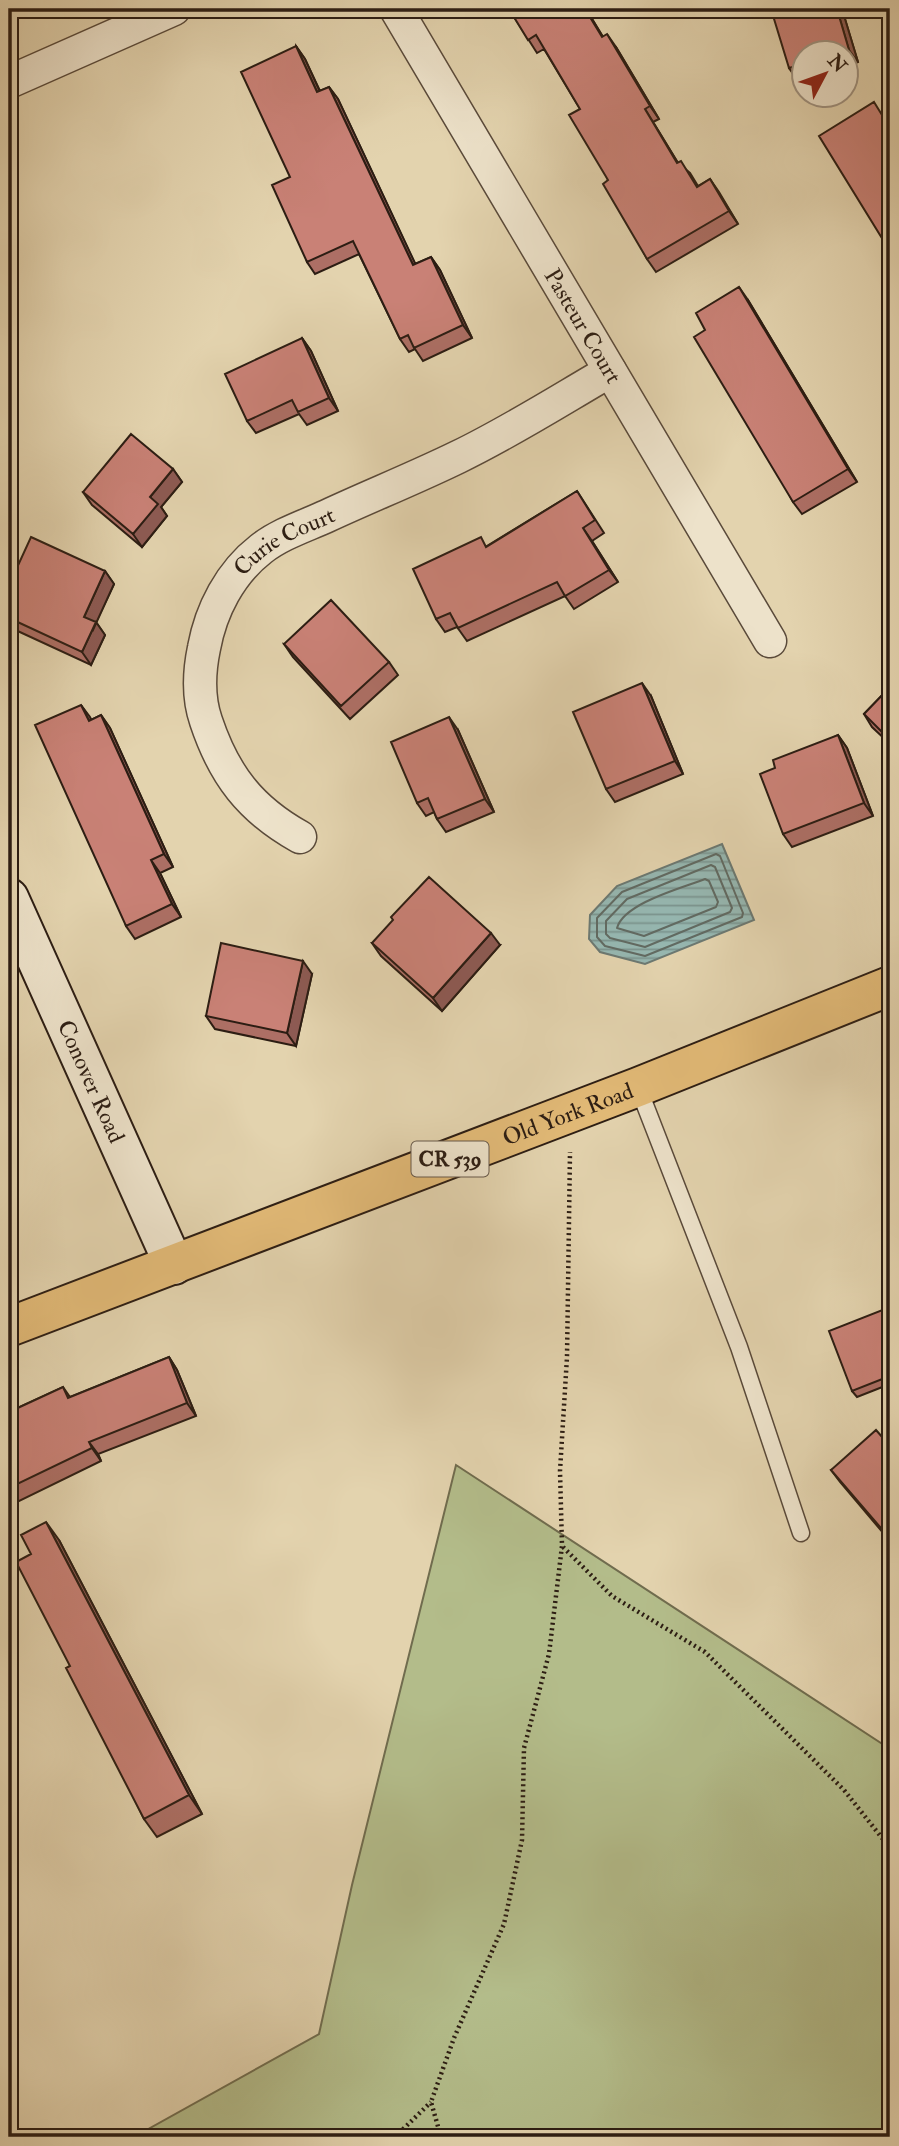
<svg xmlns="http://www.w3.org/2000/svg" width="899" height="2146" font-family="'IM FELL Double Pica',serif">
<defs>
<pattern id="water-rules" width="6" height="5" patternUnits="userSpaceOnUse" patternTransform="scale(1.75)"><rect width="6" height="5" fill="#96b7b1"/><path d="M0 2.5h6" fill="none" stroke="#7b948f"/></pattern>
</defs>
<rect width="100%" height="100%" fill="#e3d3ae"/>
<filter id="stains"><feTurbulence type="fractalNoise" baseFrequency=".00286" numOctaves="4"/><feColorMatrix values="0 0 0 0 .2 0 0 0 0 .09 0 0 0 0 .02 0 0 0 .5 -.17"/></filter>
<radialGradient id="worn" r=".72"><stop offset=".6" stop-color="#630" stop-opacity="0"/><stop offset="1" stop-color="#630" stop-opacity=".3"/></radialGradient>
<path fill="#b3bc8a" stroke="#706c4e" stroke-width="2" d="M456,1465l434,284v388h-756l185,-103 33,-149z"/>
<path fill="url(#water-rules)" stroke="#6c7972" stroke-width="2" d="M722,844l32,76 -109,44 -45,-12 -11,-13 1,-24 27,-29z"/>
<g fill="none" stroke-linecap="round" stroke-linejoin="round">
<path stroke="#616a62" stroke-width="2" d="M716,854l4,2 23,57 -1,4 -97,39 -40,-10 -8,-9v-19l25,-26z
M711,865l4,2 17,41 -2,4 -85,35 -35,-9 -4,-4v-13l21,-22z
M705,879l4,2 9,21 -2,5 -72,29 -27,-8c7,-25 65,-40 88,-49z"/>
<g stroke="#5a4a3a" stroke-width="19">
<path id="lane" d="M638,1087l101,260 62,186"/>
</g>
<g stroke="#5a4a3a" stroke-width="35">
<g id="street">
<path id="s1" d="M396,9l374,632"/>
<path d="M9,82l165,-73"/>
<path id="s2" d="M300,837c-50,-28 -76,-62 -94,-116 -8,-23 -7,-49 -2,-73 7,-38 26,-75 57,-99 19,-15 44,-23 66,-33 43,-20 88,-38 131,-59 52,-25 102,-57 152,-86"/>
</g>
</g>
<g stroke="#2c1d13" stroke-width="42">
<g id="secondary">
<path id="s3" d="M9,898l165,367"/>
</g>
</g>
<g stroke="#2c1d13" stroke-width="42">
<g id="primary">
<path id="s4" d="M9,1327l629,-240 252,-101"/>
</g>
</g>
<path stroke="#2c1d13" stroke-width="4.5" stroke-dasharray="2 3.5" stroke-linecap="butt" d="M563,1547l49,49 93,56 139,138 46,58
M395,2137l36,-35
M441,2137l-10,-35 23,-64 50,-114 18,-84 2,-92 25,-94 13,-108 -2,-75 7,-114 3,-205"/>
<use href="#lane" stroke="#ede2ca" stroke-width="16"/>
<use href="#street" stroke="#ede2ca" stroke-width="32"/>
<use href="#secondary" stroke="#ede2ca" stroke-width="38"/>
<use href="#primary" stroke="#e2ba77" stroke-width="38"/>
</g>
<path fill="#ad6f65" stroke="#2c1d13" stroke-width="2" d="M509,9h77l17,28 13,10 43,72 -6,3 25,41 12,10 8,13 12,-7 28,45 -82,48 -9,-13 -39,-79 -28,-71 -36,-60 -7,4z
M842,9l16,53 -12,4v-14h-42v27l-6,2 -9,-13z
M296,46l9,13 15,32 9,-4 9,12 77,165 16,-7 9,13 32,68 -49,23 -8,-12 -6,3 -9,-13 -41,-85 -44,20 -8,-12 -17,-85z
M748,300l109,182 -55,32 -9,-12 -88,-172z
M302,338l9,13 27,60 -31,14 -8,-11 -43,19 -9,-12z
M173,469l9,13 -21,25 6,9 -25,31 -50,-42 -9,-13z
M577,491l27,42 -12,8 26,41 -44,27 -9,-13 -98,45 -10,-14 -12,5 -9,-13 51,-73z
M105,571l9,13 -18,38 9,13 -14,30 -82,-38v-42z
M284,644l105,18 9,13 -48,44 -57,-62z
M890,687v57l-18,-17 -8,-13z
M651,696l32,78 -68,28 -9,-13z
M81,705l10,15 10,-5 9,13 63,139 -13,6 21,44 -46,22 -9,-13z
M458,730l36,82 -48,20 -9,-13 -3,-7 -8,4 -9,-13z
M838,735l9,13 26,68 -81,31 -9,-13 -8,-66z
M372,943l128,2 -58,66 -61,-55z
M312,974l-16,72 -81,-17 -9,-13z
M885,1309l5,9v66l-33,13 -5,-6z
M169,1357l8,13 19,46 -98,38 3,7 -92,45v-94l54,-25 7,10z
M890,1446v95l-50,-59 -9,-12z
M59,1540l143,274 -45,23 -13,-18 -74,-153z"/>
<path fill="#8d5a53" stroke="#2c1d13" stroke-width="2" d="M585,9h1l25,41 -9,-13z
M837,9h5l16,53 -9,-12z
M607,34l9,13 43,72 -9,-13z
M296,46l9,13 21,46 -9,-13z
M329,87l9,12 84,179 -9,-13z
M645,109l8,13 33,54 -9,-13z
M710,179l9,13 19,32 -9,-13z
M431,257l9,13 32,68 -9,-13z
M739,287l9,13 109,182 -9,-13z
M302,338l9,13 27,60 -9,-13z
M173,469l9,13 -21,25 6,9 -25,31 -9,-13 17,-37z
M583,528l9,13 26,41 -9,-12z
M105,571l9,13 -21,46 -9,-13z
M96,622l9,13 -14,30 -9,-13z
M642,683l9,13 32,78 -8,-13z
M81,705l9,12 8,17 -9,-13z
M101,715l9,13 63,139 -9,-13z
M449,717l9,13 36,82 -9,-13z
M838,735l9,13 26,68 -9,-13z
M151,860l9,13 21,44 -9,-13z
M491,933l9,12 -58,66 -9,-13z
M303,961l9,13 -16,72 -9,-13z
M169,1357l8,13 19,46 -9,-13z
M89,1442l9,12 3,7 -9,-13z
M46,1522l13,18 143,274 -13,-19z"/>
<path fill="#c98176" stroke="#2c1d13" stroke-width="2" d="M509,9h76l17,28 5,-3 43,72 -5,3 32,54 4,-2 16,26 13,-8 19,32 -82,48 -44,-75 5,-4 -39,-65 11,-6 -44,-74 -8,5z
M771,9h66l12,41 -9,2h-36v12l-15,4z
M296,46l21,46 12,-5 84,178 18,-8 32,68 -49,23 -6,-13 -8,4 -47,-98 -46,21 -35,-77 18,-8 -49,-105z
M874,102l16,26v134l-6,-11 4,-3 -69,-112z
M739,287l109,182 -55,33 -99,-165 11,-7 -9,-17z
M302,338l27,60 -31,14 -6,-12 -45,21 -22,-47z
M131,434l42,35 -23,28 8,7 -25,30 -50,-42z
M577,491l18,29 -12,8 26,42 -44,26 -8,-14 -99,46 -8,-15 -14,6 -23,-50 68,-32 5,10z
M31,537l74,34 -21,46 12,5 -14,30 -73,-34v-33z
M331,600l58,62 -48,44 -57,-62z
M642,683l33,78 -69,28 -33,-77z
M890,687v53l-26,-26z
M81,705l8,16 12,-6 63,139 -13,6 21,44 -46,22 -91,-201z
M449,717l36,82 -48,20 -9,-21 -11,5 -26,-61z
M838,735l26,68 -81,31 -23,-60 15,-6 -2,-8z
M429,877l62,56 -58,65 -61,-55 21,-23 -2,-3z
M221,943l82,18 -16,72 -81,-17z
M885,1309l5,14v53l-38,15 -23,-60z
M169,1357l18,46 -98,39 3,6 -83,40v-76l54,-25 5,11z
M876,1430l14,16v86l-3,3 -56,-65z
M46,1522l143,273 -45,24 -78,-151 4,-2 -54,-104 15,-8 -10,-19z"/>
<g text-anchor="middle" dominant-baseline="central" stroke-width="7" stroke-linejoin="round" paint-order="stroke">
<rect fill="#ede2ca" stroke="#66584a" stroke-width="2" x="411.5" y="1141.5" width="77" height="35" rx="5"/>
<g font-size="21" font-weight="bold" fill="#2c1d13">
<text x="450" y="1159">CR 539</text>
</g>
<g font-size="23" fill="#2c1d13" stroke="#ede2ca">
<text stroke="none"><textPath href="#s1" startOffset="368">Pasteur Court</textPath></text>
<text stroke="none"><textPath href="#s2" startOffset="368">Curie Court</textPath></text>
<text stroke="none"><textPath href="#s3" startOffset="201">Conover Road</textPath></text>
<text stroke="none"><textPath href="#s4" startOffset="598">Old York Road</textPath></text>
</g>
</g>
<rect width="899" height="2146" fill="none" stroke="#e3d3ae" stroke-width="35"/>
<rect x="10" y="10" width="878" height="2125" fill="none" stroke="#2c1d13" stroke-width="3.5"/>
<rect x="18" y="18" width="864" height="2111" fill="none" stroke="#2c1d13" stroke-width="2"/>
<g transform="translate(825 74) rotate(49)"><circle r="33" fill="#ede2ca" stroke="#a09381" stroke-width="2"/>
<path d="M0-5L12 26L0 18L-12 26Z" fill="#8f2418"/>
<text y="-10" font-size="19" font-weight="bold" text-anchor="middle" fill="#2c1d13">N</text>
</g>
<rect width="100%" height="100%" filter="url(#stains)"/>
<rect width="100%" height="100%" fill="url(#worn)"/>
</svg>
